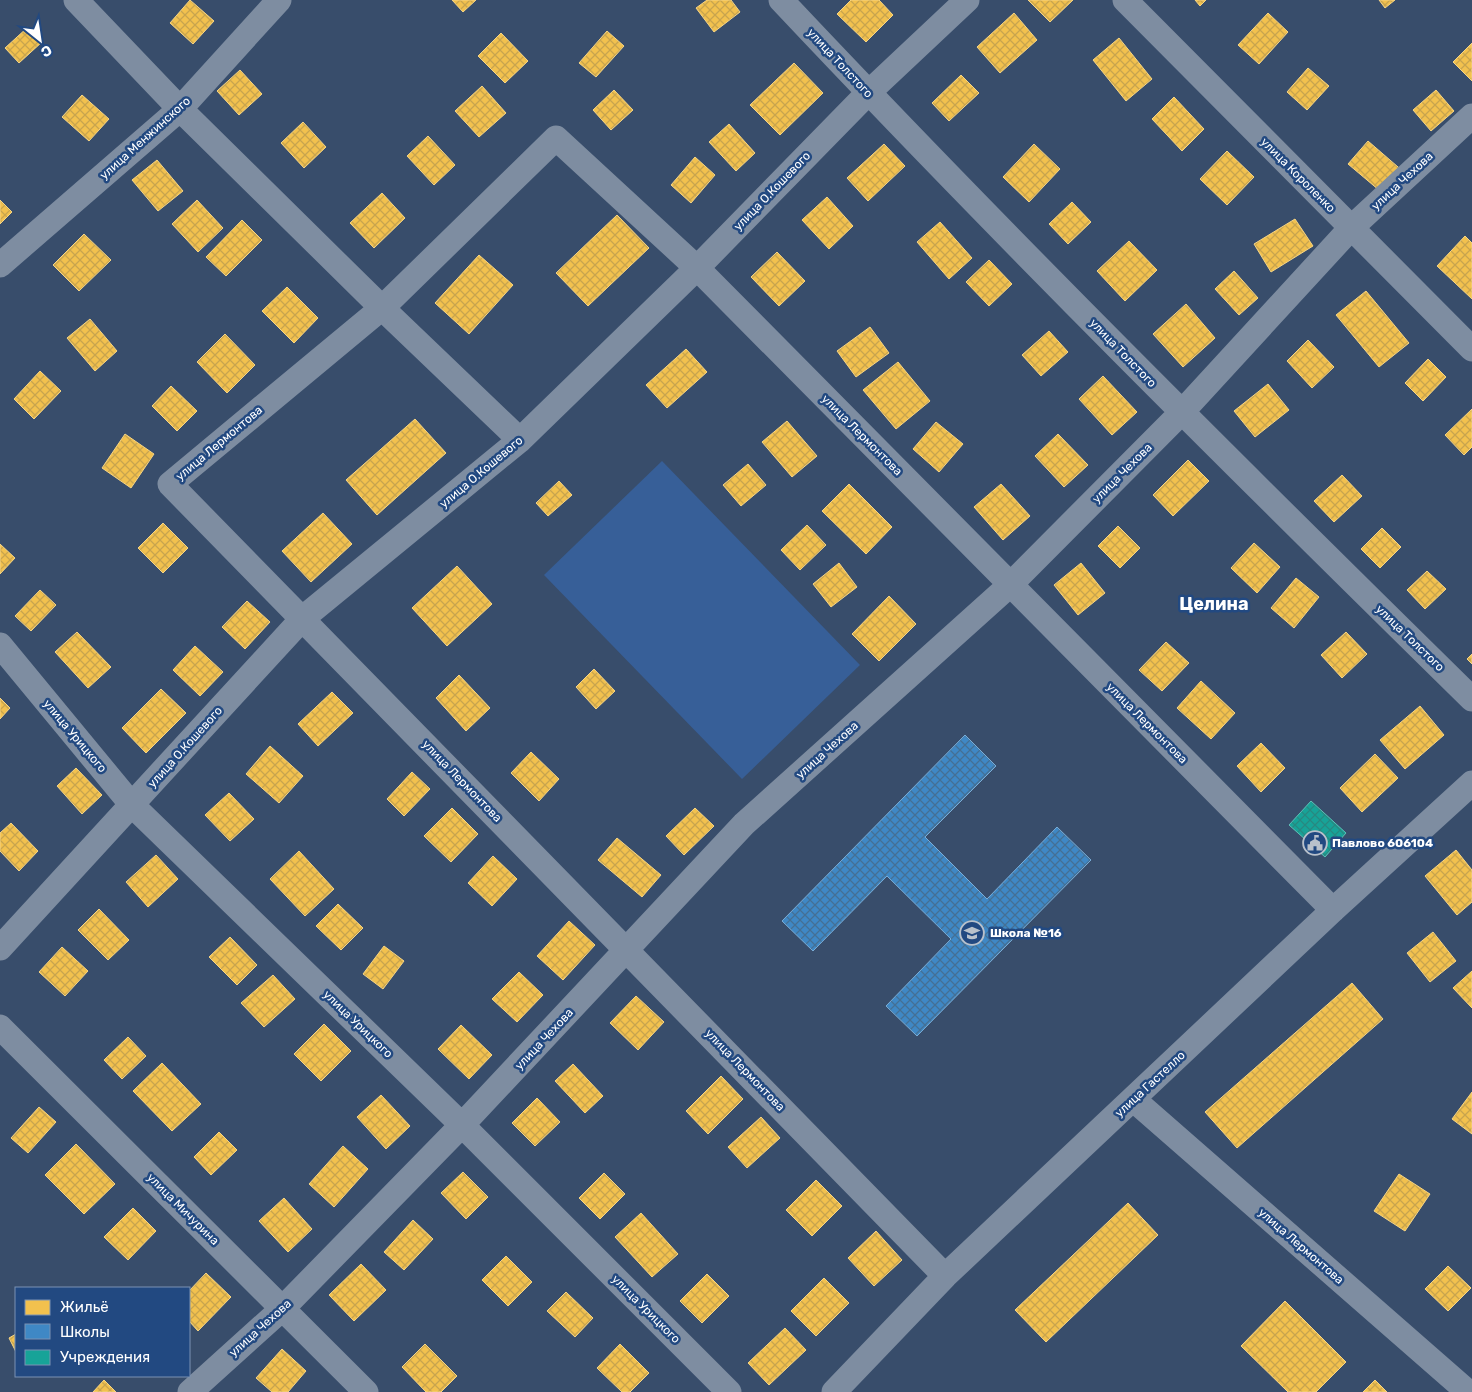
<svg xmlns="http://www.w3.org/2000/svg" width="1472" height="1392" font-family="Rubik,sans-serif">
<defs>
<pattern id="homes-cross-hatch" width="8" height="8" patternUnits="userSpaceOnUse" patternTransform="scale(1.25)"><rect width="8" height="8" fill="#f2c14e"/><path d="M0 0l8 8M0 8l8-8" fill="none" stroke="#c8a44e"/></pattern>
<pattern id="schools-cross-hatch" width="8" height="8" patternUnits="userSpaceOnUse" patternTransform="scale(1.25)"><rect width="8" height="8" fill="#3f88c5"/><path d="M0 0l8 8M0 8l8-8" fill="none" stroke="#447095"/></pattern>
<pattern id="public-cross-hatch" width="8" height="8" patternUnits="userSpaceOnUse" patternTransform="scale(1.25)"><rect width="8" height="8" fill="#17a398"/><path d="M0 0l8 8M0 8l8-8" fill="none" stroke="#278981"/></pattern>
</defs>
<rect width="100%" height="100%" fill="#384d6b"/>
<path fill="#375f98" d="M662,461l198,204 -118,114 -198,-204z"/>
<path fill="url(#homes-cross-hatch)" stroke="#f6d483" d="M190,0l24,21 -21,23 -23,-21z
M452,0h24l-13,12z
M707,0h24l9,12 -26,20 -18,-24z
M851,0h28l14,15 -27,27 -29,-28z
M1028,0h45l-23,22z
M1195,0h11l-6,6z
M1379,0h16l-10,8z
M1014,13l23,27 -37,33 -23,-26z
M1268,13l20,19 -29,32 -21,-19z
M28,27l14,15 -23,21 -14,-15z
M607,31l17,15 -28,31 -17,-14z
M501,33l27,28 -23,22 -27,-27z
M1119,38l33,41 -26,22 -33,-41z
M1472,43v38l-19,-19z
M794,63l29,30 -43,42 -30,-30z
M1308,68l21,18 -22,24 -20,-18z
M240,70l22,24 -23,21 -22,-24z
M961,75l18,18 -30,28 -17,-18z
M482,86l24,27 -27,24 -24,-26z
M614,90l19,20 -22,20 -18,-20z
M1436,90l18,21 -23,20 -18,-21z
M82,95l27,24 -20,22 -27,-24z
M1174,97l30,32 -22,22 -30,-32z
M303,122l23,25 -22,21 -23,-25z
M729,124l26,29 -19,18 -27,-29z
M428,136l27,29 -21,20 -27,-29z
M1368,141l37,32 -19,23 -38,-32z
M884,144l21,22 -37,35 -21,-23z
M1034,144l26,25 -31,33 -26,-25z
M1227,151l27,26 -27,28 -27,-26z
M695,157l20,18 -24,28 -20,-18z
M157,160l26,31 -25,20 -26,-31z
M382,193l23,25 -31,30 -24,-25z
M827,197l26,29 -24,23 -27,-29z
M0,200l12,12 -12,12z
M197,200l26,28 -25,24 -26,-28z
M1072,202l19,20 -23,22 -19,-20z
M617,215l32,33 -61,58 -32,-33z
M1295,219l18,27 -42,26 -17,-28z
M242,220l20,20 -36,36 -20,-19z
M940,222l32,36 -23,21 -32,-37z
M84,234l27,26 -32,31 -26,-26z
M1465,236l7,7v56l-35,-33z
M1129,241l28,29 -32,31 -28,-30z
M777,252l28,29 -26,25 -28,-29z
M479,255l34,30 -44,49 -34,-31z
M989,260l23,24 -23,22 -23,-24z
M1234,271l24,27 -19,17 -24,-26z
M287,287l31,31 -24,25 -32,-32z
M1366,291l43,52 -30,24 -43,-52z
M1186,304l29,34 -32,29 -30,-33z
M90,319l27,32 -22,20 -28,-33z
M870,327l19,26 -33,24 -19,-26z
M1049,331l19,21 -27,24 -19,-21z
M225,334l30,31 -28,28 -30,-31z
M1308,340l26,27 -22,21 -25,-27z
M686,349l21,23 -40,36 -21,-23z
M1428,359l18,18 -23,24 -18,-18z
M898,362l32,39 -34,28 -33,-39z
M40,371l21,20 -27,28 -20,-20z
M1103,376l34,36 -25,23 -33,-36z
M1268,384l21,26 -34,27 -21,-26z
M171,386l26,25 -20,20 -25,-25z
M1472,409v38l-8,8 -19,-20z
M415,419l31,34 -69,62 -31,-35z
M787,421l30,35 -25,21 -30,-35z
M936,422l27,22 -24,28 -26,-23z
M125,434l29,20 -23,34 -29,-20z
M1058,434l30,31 -24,22 -29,-31z
M1188,460l21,21 -36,35 -20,-21z
M748,464l18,21 -25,21 -18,-21z
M1342,475l20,21 -28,26 -20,-21z
M559,481l13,14 -24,21 -12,-13z
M849,484l43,43 -26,27 -44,-43z
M1001,484l29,32 -27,24 -29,-33z
M323,513l29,31 -41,38 -29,-31z
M163,523l25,25 -25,25 -25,-25z
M807,525l19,20 -26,25 -19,-20z
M1118,526l22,22 -20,20 -22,-22z
M1382,528l19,19 -21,21 -19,-19z
M1254,543l26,24 -23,26 -26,-25z
M0,544l15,14 -15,16z
M839,563l18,24 -26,20 -18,-23z
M1081,563l24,30 -27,22 -24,-30z
M457,566l35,38 -45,42 -35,-38z
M1427,571l19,18 -21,20 -18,-19z
M1296,578l23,19 -25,31 -23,-20z
M40,590l16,15 -25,26 -16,-15z
M889,596l27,28 -37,37 -27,-27z
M247,601l23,21 -25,27 -23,-22z
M77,632l34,35 -23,21 -33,-36z
M1346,632l21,22 -25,24 -21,-23z
M1166,642l23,21 -27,28 -23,-21z
M195,646l28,26 -23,24 -27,-26z
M1472,654v10l-5,-5z
M594,669l21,22 -19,18 -20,-22z
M459,675l31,33 -24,23 -30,-33z
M1201,681l34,32 -24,26 -34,-31z
M161,689l25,24 -40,40 -24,-25z
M332,692l21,21 -35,33 -20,-22z
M0,698l10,10 -10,11z
M1420,706l24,29 -39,34 -25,-29z
M1261,743l24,25 -24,24 -24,-26z
M270,746l33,30 -24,27 -33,-29z
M531,752l28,27 -20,22 -28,-28z
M1375,754l23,24 -36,34 -22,-24z
M76,768l26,27 -20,19 -25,-28z
M412,772l18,17 -26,27 -17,-17z
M229,793l25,26 -24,22 -25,-26z
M452,808l26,26 -27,28 -27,-26z
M695,808l19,18 -30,29 -18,-19z
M11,823l27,28 -19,20 -19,-20v-18z
M617,838l44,37 -19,22 -44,-37z
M1456,850l16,20v32l-15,13 -32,-39z
M299,851l35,38 -29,27 -35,-37z
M156,855l22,24 -30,28 -22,-25z
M493,856l24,23 -25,27 -24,-23z
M338,904l25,24 -22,22 -25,-24z
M99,909l30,31 -21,20 -30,-30z
M569,921l26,24 -32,35 -26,-24z
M1433,932l23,29 -26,21 -23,-29z
M230,937l27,28 -20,20 -28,-28z
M384,946l20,15 -21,28 -20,-15z
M62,947l26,24 -23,25 -26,-24z
M1472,971v37l-19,-20z
M519,972l24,23 -26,27 -25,-23z
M273,975l22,24 -31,28 -23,-24z
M1352,983l31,36 -146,129 -32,-36z
M636,996l28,26 -26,28 -28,-27z
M324,1024l27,27 -30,30 -27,-27z
M461,1025l31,30 -23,24 -31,-30z
M128,1037l18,19 -24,23 -18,-19z
M162,1063l39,41 -29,27 -39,-40z
M573,1064l30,32 -18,17 -30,-32z
M721,1076l22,23 -35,35 -22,-23z
M1472,1092v42l-20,-15z
M381,1095l29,31 -24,23 -29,-32z
M537,1098l23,24 -25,24 -23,-23z
M39,1107l17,15 -28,31 -17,-15z
M761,1117l19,21 -33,30 -19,-21z
M219,1132l18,18 -26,25 -17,-18z
M76,1144l39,40 -31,30 -39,-39z
M343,1146l25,23 -34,38 -25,-23z
M463,1172l25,25 -22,22 -25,-26z
M604,1173l21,21 -25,25 -21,-21z
M1399,1174l31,20 -25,37 -31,-20z
M816,1180l26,26 -30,30 -26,-26z
M284,1198l28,31 -24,23 -29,-31z
M1128,1203l30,32 -112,107 -31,-32z
M133,1208l23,23 -28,29 -24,-23z
M641,1213l37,41 -26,23 -37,-40z
M413,1220l20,19 -29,31 -20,-18z
M876,1231l26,29 -28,26 -26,-28z
M506,1256l26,26 -24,24 -26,-26z
M361,1264l25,26 -32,31 -25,-26z
M1448,1266l23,22 -23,23 -23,-22z
M206,1273l25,24 -33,34 -9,-10v-30z
M707,1274l22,22 -27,27 -22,-22z
M824,1278l25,25 -33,33 -25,-25z
M566,1292l27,26 -18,19 -28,-26z
M1285,1301l61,61 -30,30h-28l-47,-46z
M785,1328l21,22 -37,35 -21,-22z
M16,1334v18l-7,-14z
M425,1344l32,32 -16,16h-15l-24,-25z
M620,1344l29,29 -19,19h-8l-25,-24z
M282,1349l24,22 -18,21h-16l-16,-14z
M104,1380l12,12h-23z
M1375,1380l12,12h-24z"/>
<path fill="url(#schools-cross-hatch)" stroke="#79acd6" d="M965,735l31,31 -71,71 62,62 70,-72 34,33 -174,176 -31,-30 65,-67 -64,-63 -74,75 -31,-30z"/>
<path fill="url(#public-cross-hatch)" stroke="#5dbfb7" d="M1311,801l35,32 -21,24 -36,-32z"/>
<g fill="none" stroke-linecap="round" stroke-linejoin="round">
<path stroke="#7e8da1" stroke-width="25" d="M76,0l104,109 202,199 174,-170 141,130 636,642
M781,0c225,239 457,469 691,699
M1125,0l347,349
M0,265l180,-156 99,-109
M520,440l-138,-132 -212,176 775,792
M0,645l132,160 330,320 267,267
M0,948l303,-330 217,-178 177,-172 171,-175 99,-93
M0,1027l366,365
M1134,1100l334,292
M190,1392l92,-83 180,-184 282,-301 266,-239 171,-172 170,-185 121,-112
M834,1392l111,-116 388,-366 139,-127"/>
</g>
<defs>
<g id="civic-ring" transform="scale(1.25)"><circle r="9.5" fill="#224981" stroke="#b9c1cb" stroke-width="1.5"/><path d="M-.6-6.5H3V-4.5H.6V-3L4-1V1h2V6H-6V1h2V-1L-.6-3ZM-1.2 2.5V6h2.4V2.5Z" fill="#b9c1cb"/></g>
<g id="school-ring" transform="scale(1.25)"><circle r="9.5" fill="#224981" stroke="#b9c1cb" stroke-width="1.5"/><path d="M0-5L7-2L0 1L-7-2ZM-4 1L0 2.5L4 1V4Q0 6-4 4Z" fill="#b9c1cb"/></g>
</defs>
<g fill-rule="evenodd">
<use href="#civic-ring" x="1315" y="843"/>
<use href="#school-ring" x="972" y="933"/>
</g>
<g text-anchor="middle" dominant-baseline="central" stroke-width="5" stroke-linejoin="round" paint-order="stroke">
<g font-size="12" fill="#fff" stroke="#224981">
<text transform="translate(840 63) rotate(47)">улица Толстого</text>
<text transform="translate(145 138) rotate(-42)">улица Менжинского</text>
<text transform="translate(1298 175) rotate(45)">улица Короленко</text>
<text transform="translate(1402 181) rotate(-43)">улица Чехова</text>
<text transform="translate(772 191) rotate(-46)">улица О.Кошевого</text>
<text transform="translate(1123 353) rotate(46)">улица Толстого</text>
<text transform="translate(862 435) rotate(45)">улица Лермонтова</text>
<text transform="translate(219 443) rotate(-40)">улица Лермонтова</text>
<text transform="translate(481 472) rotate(-40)">улица О.Кошевого</text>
<text transform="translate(1122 473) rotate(-45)">улица Чехова</text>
<text transform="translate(1410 638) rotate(44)">улица Толстого</text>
<text transform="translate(1147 723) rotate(45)">улица Лермонтова</text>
<text transform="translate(75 736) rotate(50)">улица Урицкого</text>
<text transform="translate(185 747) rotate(-48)">улица О.Кошевого</text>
<text transform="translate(827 750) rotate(-42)">улица Чехова</text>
<text transform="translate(462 781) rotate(46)">улица Лермонтова</text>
<text transform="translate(358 1024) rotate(44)">улица Урицкого</text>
<text transform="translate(544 1039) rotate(-47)">улица Чехова</text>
<text transform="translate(745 1070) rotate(46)">улица Лермонтова</text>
<text transform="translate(1150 1084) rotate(-43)">улица Гастелло</text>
<text transform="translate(183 1209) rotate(45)">улица Мичурина</text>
<text transform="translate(1301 1246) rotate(41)">улица Лермонтова</text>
<text transform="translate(646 1309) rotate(45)">улица Урицкого</text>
<text transform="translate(260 1328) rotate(-42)">улица Чехова</text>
</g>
<g font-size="12" font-weight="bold" fill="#fff" stroke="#224981" text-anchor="start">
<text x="1332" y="843">Павлово 606104</text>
<text x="990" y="933">Школа №16</text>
</g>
<g font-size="18" font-weight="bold" fill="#fff" stroke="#224981">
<text x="1214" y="604">Целина</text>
</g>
</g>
<rect x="15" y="1287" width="175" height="90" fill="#224981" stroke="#7a92b3"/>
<rect x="25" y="1300" width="25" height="15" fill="#f2c14e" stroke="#7a92b3"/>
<text x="60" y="1312" font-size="15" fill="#ffffff">Жильё</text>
<rect x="25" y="1324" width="25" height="15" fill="#3f88c5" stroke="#7a92b3"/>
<text x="60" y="1337" font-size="15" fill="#ffffff">Школы</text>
<rect x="25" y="1350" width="25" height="15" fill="#17a398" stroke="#7a92b3"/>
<text x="60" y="1362" font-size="15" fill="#ffffff">Учреждения</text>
<g transform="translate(40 40) rotate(150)" stroke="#224981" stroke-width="4" paint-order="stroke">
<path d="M0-4L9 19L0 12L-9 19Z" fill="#ffffff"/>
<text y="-8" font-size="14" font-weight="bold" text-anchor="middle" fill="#ffffff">С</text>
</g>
</svg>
